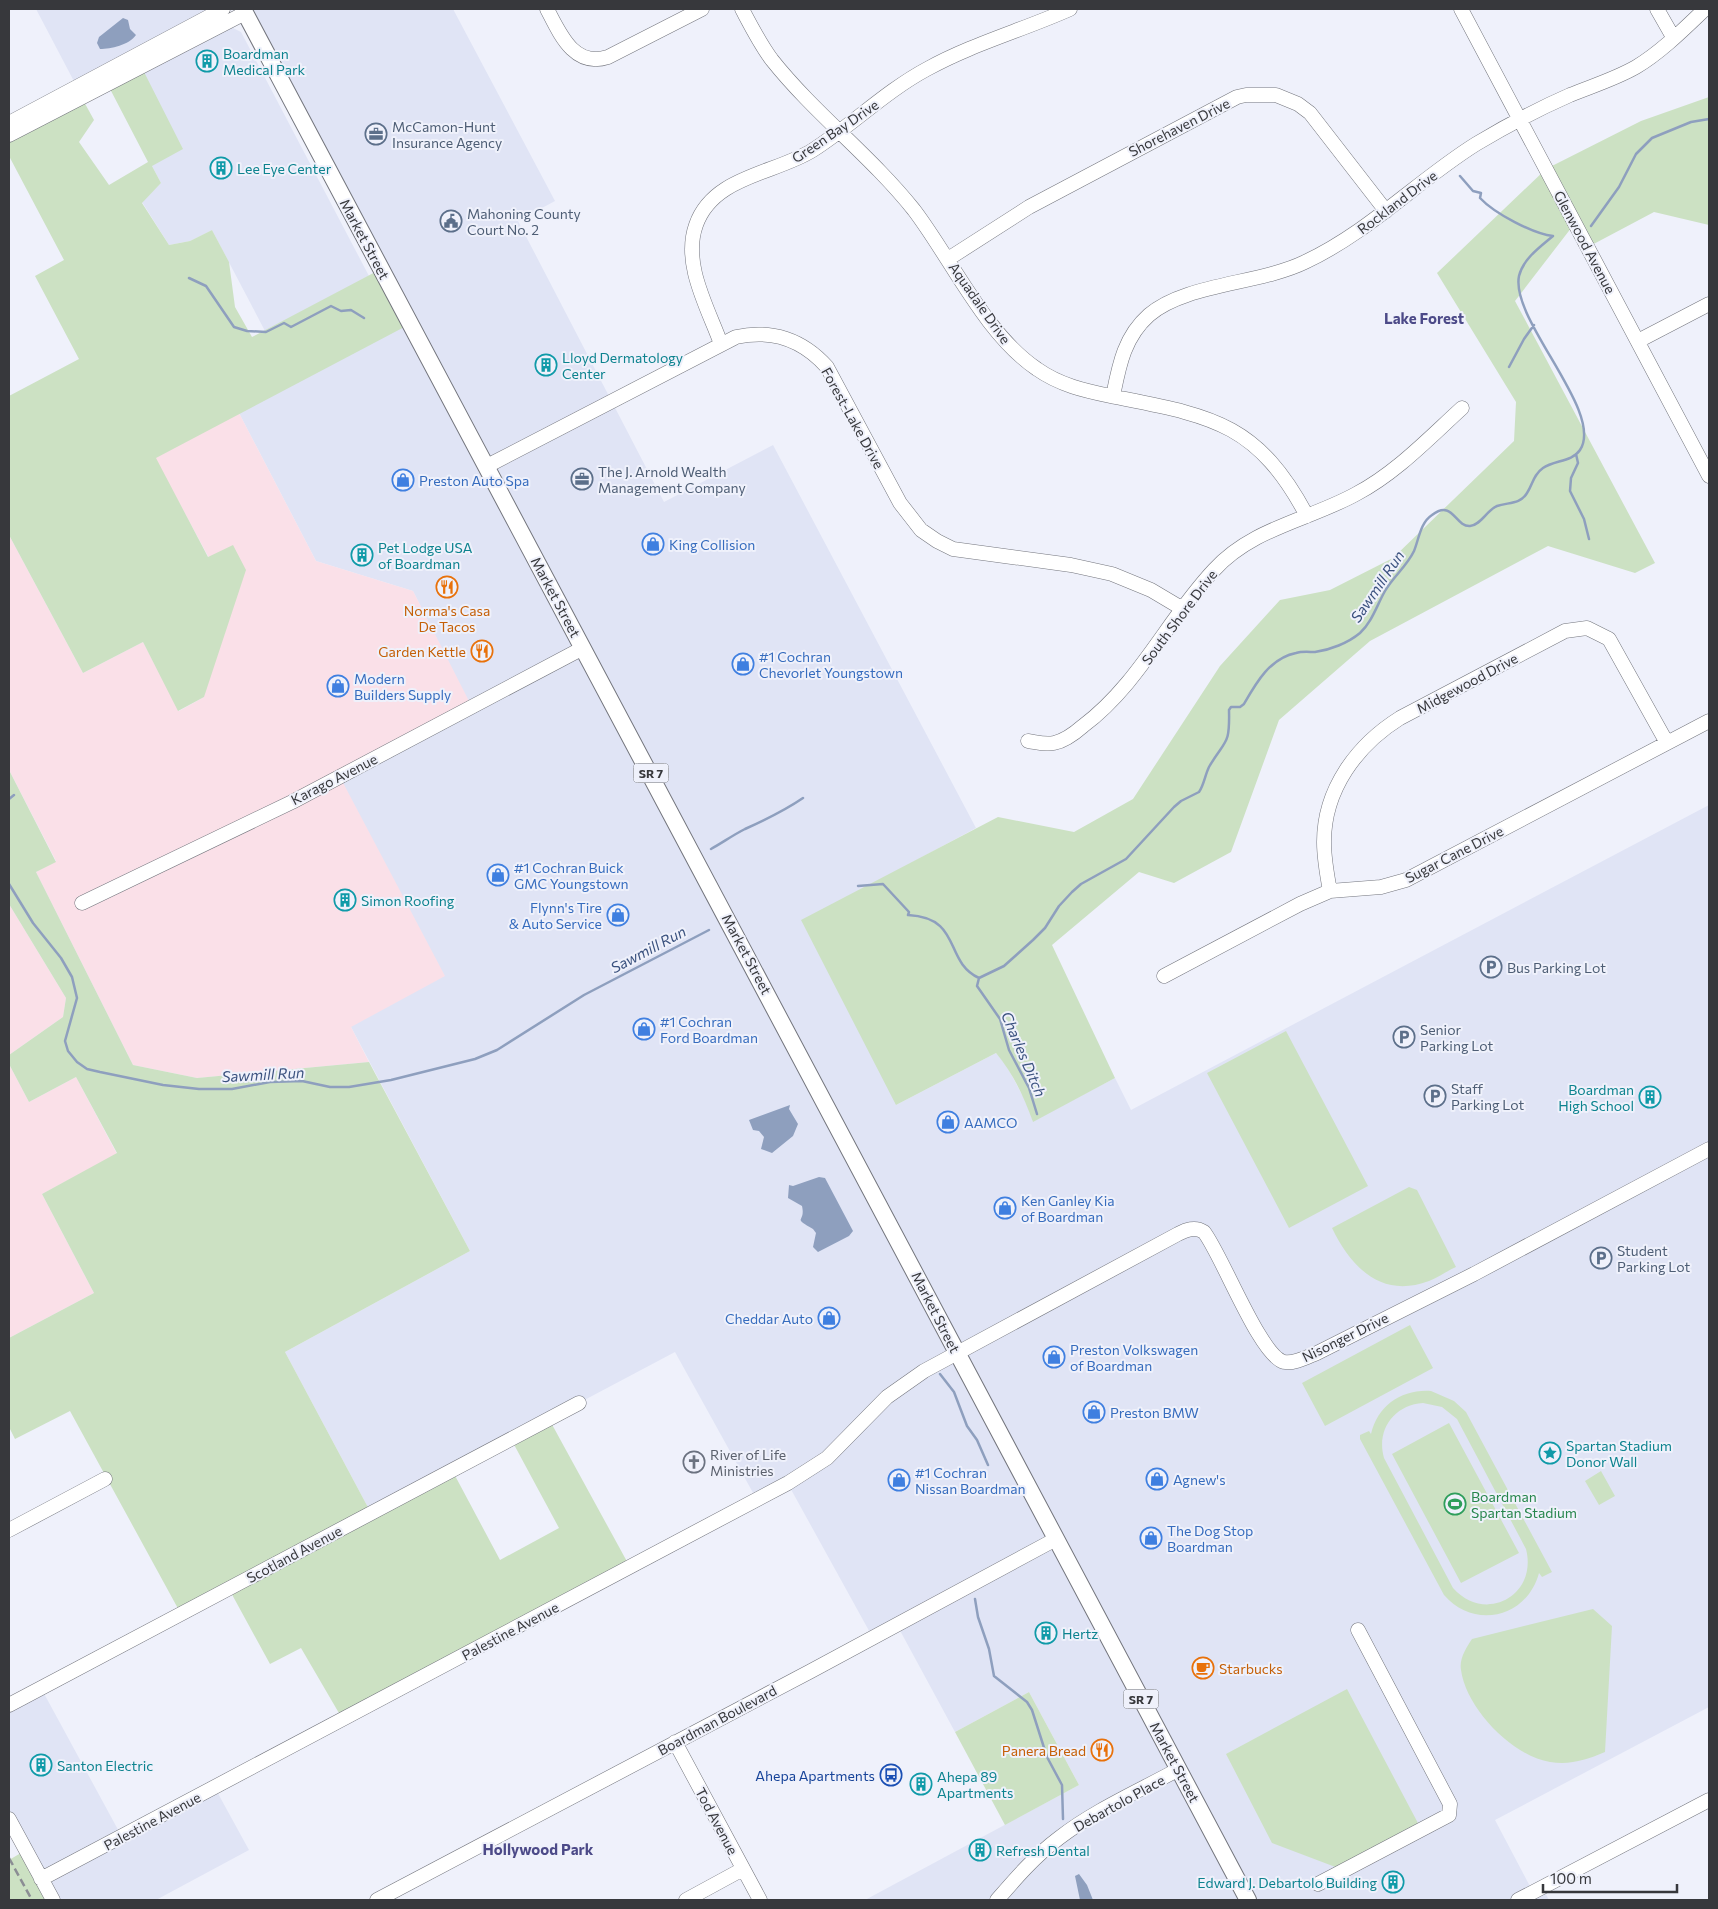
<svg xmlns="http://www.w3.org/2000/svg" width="1718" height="1909" font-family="Commissioner,sans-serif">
<rect width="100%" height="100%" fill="#eff1fb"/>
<path fill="#e0e4f5" d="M36,9h187l-146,78z
M243,9h210l102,192 -37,20 146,281 109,-57 203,383 -78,42 -2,235 100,-52 10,12 19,35 8,21 82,-43 16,32 578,-305v902l-214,113 38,72 9,-5 7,13h-684l214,-115 -50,-93 -74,40 -58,-107 -24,13 -85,-154 -31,16 -82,-148 -304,161 -86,-161 185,-101 -119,-224 -11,-250 131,-70 -58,-116 -97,-30 -77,-148 171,-90z
M231,27l10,5 128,244 -104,55 -53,-101 -22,11 -21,4 -27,-43 19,-19 -9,-17 -9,-96z
M41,1688l81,149 93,-49 34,62 -93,50h-103l-44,-81v-114z"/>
<path fill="#fae0e8" d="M239,413l77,148 97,30 59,116 -132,70 105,199 -94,51 18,35 -172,16 -64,-13 -97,-193 20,-11 -47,-91v-235l74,138 60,-31 36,69 25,-14 5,-139 -54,-100z
M9,904l57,94 -3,19 -54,38z
M9,1064l20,38 47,-25 41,77 -75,40 52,99 -85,45z"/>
<path fill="#cce1c3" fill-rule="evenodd" d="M143,70l40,79 -31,17 9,17 -19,20 27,42 21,-4 22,-11 17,32 6,45 17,30 129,-68 29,55 -254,134 52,99 25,-12 13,25 -42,127 -26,14 -35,-69 -60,31 -74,-138v-139l70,-37 -44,-83 29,-16 -55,-104v-16l74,-40 11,20 -15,22 30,43 39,-23 -39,-75z
M1709,97v128l-55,-13 -66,35 -13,-24 -60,78 140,262 -20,10 -87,-27 -178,95 -91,79 -48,132 -57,31 -35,-11 -87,73 63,133 -82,44c-9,-25 -20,-49 -37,-69l-100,52 -95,-185 197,-103 76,15 59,-33 87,-133 60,-66 50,-10 63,-32 121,-117 2,-39 -79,-129 109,-104 95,-48z
M9,770l47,92 -20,10 97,193 64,13 172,-16 101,189 -185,101 86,161 81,-43 48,90 59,-32 -48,-89 38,-20 81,148 -287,153 -42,-72 -31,16 -41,-75 -48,25 -111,-203 -55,28 -6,-12v-89l85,-45 -52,-99 75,-41 -41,-76 -47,25 -20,-38v-9l54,-38 3,-19 -57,-94z
M1286,1031l82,155 -79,42 -82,-155z
M1409,1187l8,3 39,77c-9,4 -17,10 -27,14 -48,18 -78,-14 -97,-53z
M1410,1325l23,43 -108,58 -23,-43z
M1431,1391l23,10 12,11 86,160 -10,5 -3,-4c-12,45 -65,57 -95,22l-84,-156v-4l9,-4 2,3c7,-29 31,-45 60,-43zM1423,1403l19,4 15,12 69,130c12,47 -41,75 -73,39l-69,-130c-8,-28 10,-53 39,-55z
M1449,1423l70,130 -58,30 -69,-129z
M1601,1471l14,25 -16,9 -14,-24z
M1593,1609l19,17 -7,126c-19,8 -34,13 -55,10 -38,-6 -84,-54 -89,-92 -2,-11 5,-22 11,-31z
M1347,1689l72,136 -81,43 -66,-25 -46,-89z
M1029,1692l50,93 -74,40 -50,-93z
M26,1850l27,50h-44v-40z"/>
<path fill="#8e9fbe" d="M123,18l5,2 2,9 6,6c-7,10 -25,14 -36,14l-3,-6 2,-6z
M790,1105l-1,4 9,15 -5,12 -21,17 -11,-4 3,-12 -5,-6 -6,-1 -4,-10z
M819,1177l6,1 28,53 -4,5 -31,16 -5,-5 3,-14 -3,-4c-22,-13 -7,-5 -11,-23l-14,-8 1,-13 4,1z
M1079,1874l8,11 6,15h-13l-5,-24z"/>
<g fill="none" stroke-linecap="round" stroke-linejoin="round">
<path stroke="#8e9fbe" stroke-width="2.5" d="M1460,176l13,15 8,2 -1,5c14,15 53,36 73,38
M1591,226l28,-39 17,-33 16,-16 39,-16 18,-3
M189,278l17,8 28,41 13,4 19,1 18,-9 7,4 40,-21 10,5 10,-1 13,8
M1509,367l15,-28 10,-14
M1576,454l2,9 -7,15 -1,13 14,28 5,20
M9,799l5,-4
M711,849c11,-6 22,-14 34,-20 20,-9 39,-18 58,-31
M9,884l24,39 28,35 11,19 5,21 -12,43 3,10 9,11 10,7 13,3 63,13 36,4h33l38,-7 32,-1 28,6h19l42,-7 84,-21 22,-9 87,-55 125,-65
M858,886l25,-2 26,28 -1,3c55,3 35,46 71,63l25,-12 29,-26 12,-12 14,-22 13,-14 9,-8 45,-25 48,-52 7,-6 18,-9c5,-7 6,-17 10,-25 16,-28 21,-20 20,-57l2,-3h9l4,-3c12,-21 26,-46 52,-51 6,-2 13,-1 19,-1 15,-2 33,-9 45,-19 12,-11 17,-28 25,-42 8,-14 22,-25 29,-40 5,-12 6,-28 18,-36 21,-16 23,12 38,11 11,-1 17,-16 27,-20 11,-4 23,-1 30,-13 6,-9 6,-18 16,-25 11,-8 29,-6 37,-18 25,-38 -70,-130 -61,-174 4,-17 21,-29 34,-40
M979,978l-2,8 23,33 9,31 20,38 8,26
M940,1374l14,18 13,34 10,14 11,25
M975,1599l3,18 11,32 5,27 33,26 5,8 15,47 15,28 1,34"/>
<g stroke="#73757d" stroke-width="15">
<path id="minor" d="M547,9c13,25 27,59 61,48l94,-48
M742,9c9,17 18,35 30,51 43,54 99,96 142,150 38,50 71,124 123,159 24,17 50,22 78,28 96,19 142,25 192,119
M1461,9l248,467
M1657,9l16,28
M9,123l214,-114
M9,135l236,-122
M948,259l81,-52 208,-110 9,-2h30l22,9 12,9 76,98
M1638,341l71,-37
M721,344c-13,-36 -39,-80 -25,-119 17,-49 79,-51 117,-75 39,-25 73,-59 114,-81 45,-25 96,-39 143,-60
M1113,396c6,-30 11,-59 36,-81 35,-31 111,-31 156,-53 64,-30 112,-81 171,-118 30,-18 62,-35 94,-49 22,-9 45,-16 66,-28 25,-15 48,-38 69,-58
M487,466l249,-129c36,-8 67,3 91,30l73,136 21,27 16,11 16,8 118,16 41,9 39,16 32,19
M1028,741c8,1 17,4 26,2 10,-2 21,-10 29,-17 56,-42 84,-106 131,-156 38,-42 95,-50 142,-76 40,-21 73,-56 106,-86
M1330,891c-3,-16 -6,-32 -6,-49 0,-53 33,-97 76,-124l165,-87 22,-3 22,11 58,104
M82,903l210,-101 291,-154
M1164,976l136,-72 30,-13 51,-4 25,-7 303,-159
M9,1530l96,-51
M9,1705l570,-302
M675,1742l85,158
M9,1819l44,81
M41,1879l747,-396 39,-25 60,-61 37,-26 254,-137c8,-4 17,-8 26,-2 18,23 56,124 80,130 10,2 23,-5 33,-9l157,-79 235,-125
M1318,1884l131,-69 1,-11 -92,-174
M377,1900l434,-229 245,-132
M686,1900l57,-31
M997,1900c19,-22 38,-44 62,-62 36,-28 80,-47 120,-69
M1518,1900l191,-100"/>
</g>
<g stroke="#73757d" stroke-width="18">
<path id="major" d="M243,9l1005,1891"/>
</g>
<use href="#minor" stroke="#fff" stroke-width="14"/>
<use href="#major" stroke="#fff" stroke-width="16"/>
<path stroke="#8b8d94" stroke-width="2.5" stroke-dasharray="8 4" stroke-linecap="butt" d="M9,1858l23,42"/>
</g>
<defs>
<g id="building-ring" transform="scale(1.125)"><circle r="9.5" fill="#eff1fb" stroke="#0f9aa8" stroke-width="1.5"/><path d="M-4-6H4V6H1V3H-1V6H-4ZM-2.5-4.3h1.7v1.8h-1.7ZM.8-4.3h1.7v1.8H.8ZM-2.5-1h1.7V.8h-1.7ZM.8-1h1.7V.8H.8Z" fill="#0f9aa8"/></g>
<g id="office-ring" transform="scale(1.125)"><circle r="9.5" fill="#eff1fb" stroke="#5c6f8a" stroke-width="1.5"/><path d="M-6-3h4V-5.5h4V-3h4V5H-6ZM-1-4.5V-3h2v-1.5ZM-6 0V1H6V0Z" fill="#5c6f8a"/></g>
<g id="civic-ring" transform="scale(1.125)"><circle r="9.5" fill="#eff1fb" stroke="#5c6f8a" stroke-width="1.5"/><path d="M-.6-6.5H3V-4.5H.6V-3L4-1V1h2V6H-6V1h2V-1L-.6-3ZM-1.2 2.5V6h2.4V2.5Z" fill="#5c6f8a"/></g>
<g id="shop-ring" transform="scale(1.125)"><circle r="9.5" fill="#eff1fb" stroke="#3f7fe0" stroke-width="1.5"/><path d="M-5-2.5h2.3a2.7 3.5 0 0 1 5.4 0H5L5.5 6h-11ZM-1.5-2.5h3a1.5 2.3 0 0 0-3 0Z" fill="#3f7fe0"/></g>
<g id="restaurant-ring" transform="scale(1.125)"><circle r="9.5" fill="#eff1fb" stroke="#e8710a" stroke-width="1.5"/><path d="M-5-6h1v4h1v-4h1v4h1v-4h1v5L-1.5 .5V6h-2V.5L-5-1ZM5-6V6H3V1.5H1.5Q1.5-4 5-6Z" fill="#e8710a"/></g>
<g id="parking-ring" transform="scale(1.125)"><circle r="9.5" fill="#eff1fb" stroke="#5c6f8a" stroke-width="1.5"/><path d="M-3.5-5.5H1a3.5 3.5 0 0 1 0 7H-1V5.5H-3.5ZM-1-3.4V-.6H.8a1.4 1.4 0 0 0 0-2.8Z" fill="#5c6f8a"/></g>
<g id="sight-ring" transform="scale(1.125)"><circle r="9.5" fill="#eff1fb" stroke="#0f9aa8" stroke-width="1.5"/><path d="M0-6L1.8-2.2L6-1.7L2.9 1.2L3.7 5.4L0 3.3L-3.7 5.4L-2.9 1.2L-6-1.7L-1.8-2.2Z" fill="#0f9aa8"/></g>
<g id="church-ring" transform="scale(1.125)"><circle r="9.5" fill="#eff1fb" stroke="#6b7280" stroke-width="1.5"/><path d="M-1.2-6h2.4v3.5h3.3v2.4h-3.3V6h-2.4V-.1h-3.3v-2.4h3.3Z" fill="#6b7280"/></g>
<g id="stadium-ring" transform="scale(1.125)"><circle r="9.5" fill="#eff1fb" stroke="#2e9e5b" stroke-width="1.5"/><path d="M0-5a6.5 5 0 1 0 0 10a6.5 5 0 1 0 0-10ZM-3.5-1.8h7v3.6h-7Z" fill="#2e9e5b"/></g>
<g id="cafe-ring" transform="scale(1.125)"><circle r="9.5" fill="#eff1fb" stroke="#e8710a" stroke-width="1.5"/><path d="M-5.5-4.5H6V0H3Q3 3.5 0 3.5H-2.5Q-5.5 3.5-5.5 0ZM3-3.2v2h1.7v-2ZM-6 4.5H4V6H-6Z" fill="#e8710a"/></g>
<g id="bus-ring" transform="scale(1.125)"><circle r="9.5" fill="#eff1fb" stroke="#1a4fb4" stroke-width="1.5"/><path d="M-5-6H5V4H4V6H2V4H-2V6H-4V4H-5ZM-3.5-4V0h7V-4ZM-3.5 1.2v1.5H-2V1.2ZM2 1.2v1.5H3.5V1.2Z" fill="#1a4fb4"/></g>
</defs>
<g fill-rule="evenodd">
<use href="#building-ring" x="207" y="61"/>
<use href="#office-ring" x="376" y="134"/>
<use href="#building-ring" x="221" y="168"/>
<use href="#civic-ring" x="451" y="221"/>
<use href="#building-ring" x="546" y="365"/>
<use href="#office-ring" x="582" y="479"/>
<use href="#shop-ring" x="403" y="480"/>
<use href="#shop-ring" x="653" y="544"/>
<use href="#building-ring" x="362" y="555"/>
<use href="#restaurant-ring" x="447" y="587"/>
<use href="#restaurant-ring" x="482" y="651"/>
<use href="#shop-ring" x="743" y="664"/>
<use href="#shop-ring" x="338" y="686"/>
<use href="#shop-ring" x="498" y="875"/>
<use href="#building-ring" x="345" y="900"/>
<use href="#shop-ring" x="618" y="915"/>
<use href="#parking-ring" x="1491" y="967"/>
<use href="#shop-ring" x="644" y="1029"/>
<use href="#parking-ring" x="1404" y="1037"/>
<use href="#parking-ring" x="1435" y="1096"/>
<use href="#building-ring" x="1650" y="1097"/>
<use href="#shop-ring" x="948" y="1122"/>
<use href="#shop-ring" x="1005" y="1208"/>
<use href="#parking-ring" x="1601" y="1258"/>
<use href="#shop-ring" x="829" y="1318"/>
<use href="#shop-ring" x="1054" y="1357"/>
<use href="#shop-ring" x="1094" y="1412"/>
<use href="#sight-ring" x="1550" y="1453"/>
<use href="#church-ring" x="694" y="1462"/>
<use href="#shop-ring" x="1157" y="1479"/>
<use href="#shop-ring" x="899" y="1480"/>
<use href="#stadium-ring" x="1455" y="1504"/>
<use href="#shop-ring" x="1151" y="1538"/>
<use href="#building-ring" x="1046" y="1633"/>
<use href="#cafe-ring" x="1203" y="1668"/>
<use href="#restaurant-ring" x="1102" y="1750"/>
<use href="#building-ring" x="41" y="1765"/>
<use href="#bus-ring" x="891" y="1775"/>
<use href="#building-ring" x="921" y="1784"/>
<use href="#building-ring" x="980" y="1850"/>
<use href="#building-ring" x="1393" y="1882"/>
</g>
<g text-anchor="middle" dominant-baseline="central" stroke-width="4" stroke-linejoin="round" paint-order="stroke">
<g fill="#eff1fb" stroke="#6e7075" stroke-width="1">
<rect x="633.5" y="763.5" width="35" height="19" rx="4"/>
<rect x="1123.5" y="1689.5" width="35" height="19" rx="4"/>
</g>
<g font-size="12" font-weight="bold" fill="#37383c">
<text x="651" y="773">SR 7</text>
<text x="1141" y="1699">SR 7</text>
</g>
<g font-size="14" fill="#0d838f" stroke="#eff1fb" text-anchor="start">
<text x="223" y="53">Boardman<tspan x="223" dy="16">Medical Park</tspan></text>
<text x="237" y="168">Lee Eye Center</text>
<text x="562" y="357">Lloyd Dermatology<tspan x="562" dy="16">Center</tspan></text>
<text x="378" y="547">Pet Lodge USA<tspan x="378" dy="16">of Boardman</tspan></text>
<text x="361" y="900">Simon Roofing</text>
<text x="1634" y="1089" text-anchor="end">Boardman<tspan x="1634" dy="16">High School</tspan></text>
<text x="1566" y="1445">Spartan Stadium<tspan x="1566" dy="16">Donor Wall</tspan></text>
<text x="1062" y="1633">Hertz</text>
<text x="57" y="1765">Santon Electric</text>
<text x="937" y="1776">Ahepa 89<tspan x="937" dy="16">Apartments</tspan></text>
<text x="996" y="1850">Refresh Dental</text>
<text x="1377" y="1882" text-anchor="end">Edward J. Debartolo Building</text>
</g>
<g font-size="14" fill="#4e5e75" stroke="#eff1fb" text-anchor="start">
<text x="392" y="126">McCamon-Hunt<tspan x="392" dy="16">Insurance Agency</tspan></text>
<text x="467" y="213">Mahoning County<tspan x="467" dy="16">Court No. 2</tspan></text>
<text x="598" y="471">The J. Arnold Wealth<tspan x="598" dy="16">Management Company</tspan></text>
<text x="1507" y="967">Bus Parking Lot</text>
<text x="1420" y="1029">Senior<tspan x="1420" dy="16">Parking Lot</tspan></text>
<text x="1451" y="1088">Staff<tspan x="1451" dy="16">Parking Lot</tspan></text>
<text x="1617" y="1250">Student<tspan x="1617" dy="16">Parking Lot</tspan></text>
</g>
<g font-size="14" fill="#37383c" stroke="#eff1fb">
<text transform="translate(1179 127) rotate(-27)">Shorehaven Drive</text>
<text transform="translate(835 131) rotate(-34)">Green Bay Drive</text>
<text transform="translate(1397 202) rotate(-37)">Rockland Drive</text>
<text transform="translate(365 239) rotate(62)">Market Street</text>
<text transform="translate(1585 242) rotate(62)">Glenwood Avenue</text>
<text transform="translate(980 303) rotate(55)">Aquadale Drive</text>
<text transform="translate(853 418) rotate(61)">Forest-Lake Drive</text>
<text transform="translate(556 597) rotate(62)">Market Street</text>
<text transform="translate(1179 617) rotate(-53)">South Shore Drive</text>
<text transform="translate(1467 683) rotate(-28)">Midgewood Drive</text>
<text transform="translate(334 779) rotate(-27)">Karago Avenue</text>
<text transform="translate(1454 854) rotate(-27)">Sugar Cane Drive</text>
<text transform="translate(747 954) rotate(62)">Market Street</text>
<text transform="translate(936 1312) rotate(63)">Market Street</text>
<text transform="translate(1345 1337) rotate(-26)">Nisonger Drive</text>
<text transform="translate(294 1554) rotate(-28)">Scotland Avenue</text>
<text transform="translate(510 1631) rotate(-28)">Palestine Avenue</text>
<text transform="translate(717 1720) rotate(-28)">Boardman Boulevard</text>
<text transform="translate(1175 1762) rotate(62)">Market Street</text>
<text transform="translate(1119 1803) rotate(-29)">Debartolo Place</text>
<text transform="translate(152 1821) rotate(-28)">Palestine Avenue</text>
<text transform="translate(717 1821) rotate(62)">Tod Avenue</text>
</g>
<g font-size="14" fill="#366cbe" stroke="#eff1fb" text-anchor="start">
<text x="419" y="480">Preston Auto Spa</text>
<text x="669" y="544">King Collision</text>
<text x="759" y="656">#1 Cochran<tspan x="759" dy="16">Chevorlet Youngstown</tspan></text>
<text x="354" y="678">Modern<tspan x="354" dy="16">Builders Supply</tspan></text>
<text x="514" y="867">#1 Cochran Buick<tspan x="514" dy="16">GMC Youngstown</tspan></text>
<text x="602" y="907" text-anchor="end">Flynn's Tire<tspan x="602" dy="16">&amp; Auto Service</tspan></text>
<text x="660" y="1021">#1 Cochran<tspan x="660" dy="16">Ford Boardman</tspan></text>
<text x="964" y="1122">AAMCO</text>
<text x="1021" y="1200">Ken Ganley Kia<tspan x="1021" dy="16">of Boardman</tspan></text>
<text x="813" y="1318" text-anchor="end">Cheddar Auto</text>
<text x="1070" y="1349">Preston Volkswagen<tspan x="1070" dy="16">of Boardman</tspan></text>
<text x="1110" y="1412">Preston BMW</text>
<text x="915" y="1472">#1 Cochran<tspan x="915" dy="16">Nissan Boardman</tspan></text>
<text x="1173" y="1479">Agnew's</text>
<text x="1167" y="1530">The Dog Stop<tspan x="1167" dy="16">Boardman</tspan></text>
</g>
<g font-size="14" fill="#c56008" stroke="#eff1fb" text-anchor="end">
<text x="447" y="610" text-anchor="middle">Norma's Casa<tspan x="447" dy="16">De Tacos</tspan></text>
<text x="466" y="651">Garden Kettle</text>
<text x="1219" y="1668" text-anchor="start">Starbucks</text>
<text x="1086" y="1750">Panera Bread</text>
</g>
<g font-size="14" fill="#5b616d" stroke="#eff1fb" text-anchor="start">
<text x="710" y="1454">River of Life<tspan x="710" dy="16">Ministries</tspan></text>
</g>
<g font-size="14" fill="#27864d" stroke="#eff1fb" text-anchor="start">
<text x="1471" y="1496">Boardman<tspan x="1471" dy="16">Spartan Stadium</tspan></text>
</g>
<g font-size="14" fill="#164399" stroke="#eff1fb" text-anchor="end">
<text x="875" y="1775">Ahepa Apartments</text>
</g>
<g font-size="15" font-weight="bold" fill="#4c4a88" stroke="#eff1fb">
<text x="1424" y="318">Lake Forest</text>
<text x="538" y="1849">Hollywood Park</text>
</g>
<g font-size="15" font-style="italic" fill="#3b527f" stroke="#eff1fb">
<text transform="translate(1377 586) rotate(-56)">Sawmill Run</text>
<text transform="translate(648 949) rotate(-28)">Sawmill Run</text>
<text transform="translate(1024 1054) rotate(67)">Charles Ditch</text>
<text transform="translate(263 1074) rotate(-3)">Sawmill Run</text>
</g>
</g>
<rect width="1718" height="1909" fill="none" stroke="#37383c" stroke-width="20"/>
<path d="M1543 1884v8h134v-8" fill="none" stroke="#37383c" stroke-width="2.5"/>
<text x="1550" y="1884" font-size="15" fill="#37383c" stroke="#eff1fb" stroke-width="4" paint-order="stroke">100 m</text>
</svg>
